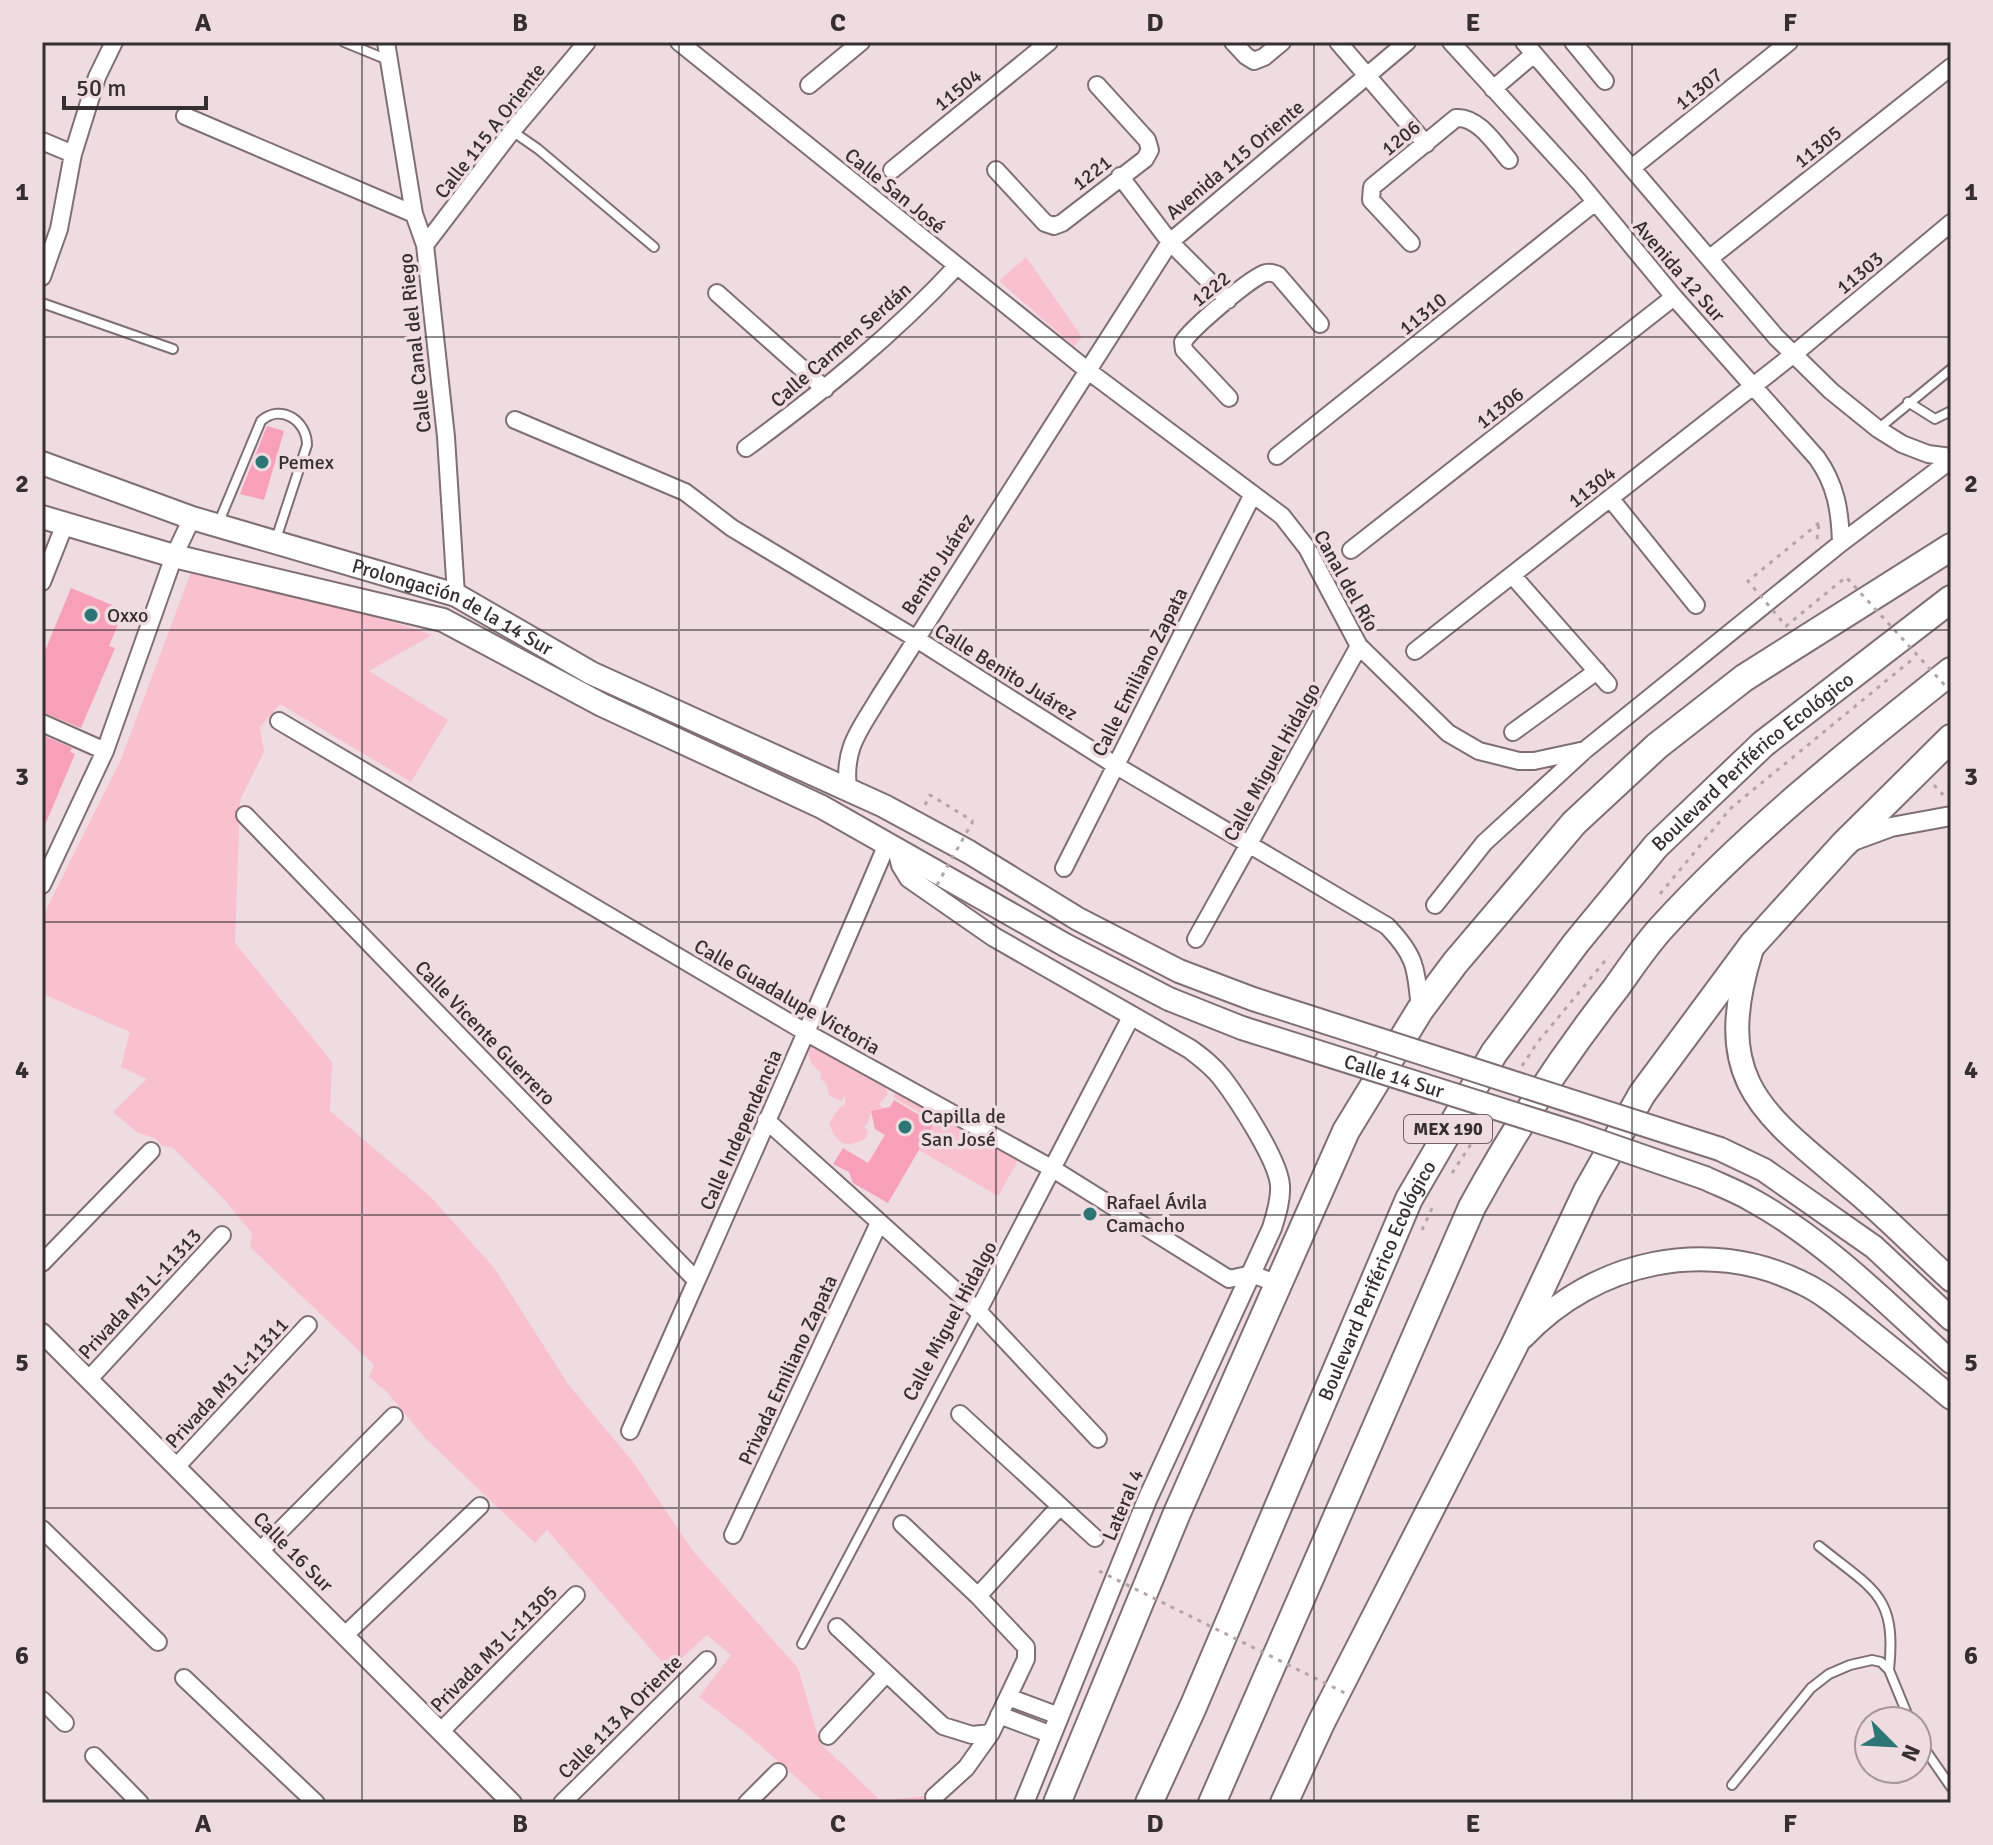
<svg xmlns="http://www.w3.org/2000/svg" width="1993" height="1845" font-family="Signika,sans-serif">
<rect width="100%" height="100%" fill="#efdce0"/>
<path fill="#f9c0ce" d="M1026,257l56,80 -8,9 -75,-65z
M191,572l180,42 61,21 -63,36 79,49 -37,62 -131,-78 -20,23 4,25 -24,48 -5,143 97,119 -2,49 100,85 65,73 73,115 65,78 60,89 105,117 22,75 61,58 42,-5 6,7h-104l-78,-69 -48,-37 32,-42 -24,-20 -38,35 -122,-140 -12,13 -111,-106 -37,-45 -18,-15 5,-12 -124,-118 2,-14 -30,-36 -50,-50 -10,-1 -7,-8 -17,-5 -25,-21 34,-33 -26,-12 9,-35 -85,-37 -3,5v-82l80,-161z
M811,1041l21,16 11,-1 43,27 1,12 -8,9 4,4 -12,3 -3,12 -4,4 4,4 -2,7c-20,12 -30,6 -37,-15l10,-15 6,-3v-9l-4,5 -12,-6 -2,-10 -7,-7 1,-6c-11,-6 -16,-19 -10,-31z
M888,1081l133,74 -23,41 -79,-46 16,-28 -42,-25 3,-5 -8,-4z"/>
<path fill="#f7a0b7" d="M267,426l17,5 -20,69 -24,-6z
M71,588l53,22 -15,36 6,2 -34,80 -39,-16v-54z
M42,735l30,13 -2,4 5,2 -33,78z
M894,1100l40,24 -46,79 -35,-20 -4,-11 -16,-8 10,-16 25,15 17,-28 -10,-6 -4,-18 19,-4z"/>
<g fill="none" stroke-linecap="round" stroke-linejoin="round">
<g stroke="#7f6f73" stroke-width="12">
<path id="service" d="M344,42l44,18
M512,131l26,18 116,98
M42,303l131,46
M1908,402l27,17 16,-8
M1878,429l73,-60
M218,524l43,-103c20,-18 46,0 46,24l-32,97
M1819,1546c54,44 78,48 70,124
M802,1644l176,-332
M1917,1738l34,49
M1732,1785l79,-97 18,-14 21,-9 22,-5 9,2 8,8 21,51"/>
</g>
<g stroke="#7f6f73" stroke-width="20">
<path id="minor" d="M386,42l28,172 11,31 21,192 10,158
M679,42l408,328 195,146 25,32 52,98 89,87 31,18 40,10h15l51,-11
M1233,42l13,14 8,5 10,-4 18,-15
M1338,42l88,102
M1451,42l128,140 95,115 143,161c19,27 23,52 24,85
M1524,42l252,295 55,54 47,38 24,15 26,10 23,3
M1573,42l32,39
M809,85l52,-43
M1493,89l41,-35
M185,116l229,98
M42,141l31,13
M1633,167l156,-125
M892,170l157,-128
M996,170l49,53 9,3 8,-3 83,-64 5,-9 -3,-10 -50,-55
M1120,176l50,66 58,58
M1411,243l-40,-43 1,-13 84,-69c22,-2 40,27 53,42
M425,245l87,-114 75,-89
M1710,258l241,-191
M42,277l17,-48 14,-75 24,-77 17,-35
M717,293l108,96
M1229,398l-45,-48 -1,-8c8,-13 69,-66 83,-69 6,-1 6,0 12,2l42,49
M515,420l170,72 47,36 183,110 200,127 272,161c30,31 29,43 33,84
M746,448c75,-55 147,-113 211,-182
M1277,456l317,-253
M1610,498l86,107
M1351,550l323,-253
M1512,575l96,109
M42,582l23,-58
M1415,651l379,-297 157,-131
M279,721l528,312 246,136 176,110 23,-5 28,11
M42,723l63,28
M1513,732l84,-61
M848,789c-5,-42 12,-59 32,-93l290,-454 237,-200
M245,815l451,465
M1064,868l189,-374
M42,885l63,-134 69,-195 18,-38
M1435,905l49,-62 101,-93 256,-207 110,-83
M1196,939l163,-293
M766,1120l212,191 120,128
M42,1263l109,-112
M978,1311l154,-296
M89,1379l133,-144
M960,1414l135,124
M630,1431c86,-195 174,-390 257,-587
M176,1467l132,-142
M902,1524l76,72 48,51v12l-35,74 -25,35 -32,29
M42,1529l116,113
M733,1535l146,-312
M260,1551l134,-135
M978,1596l82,-90
M837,1627l106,99 29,9 19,-2
M345,1635l135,-129
M184,1678l132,125
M1008,1697l51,19
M42,1700l23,23
M999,1715l53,20
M441,1731l135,-136
M828,1736l58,-62
M94,1756l46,47
M562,1803l145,-143
M747,1803l31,-31"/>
</g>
<g stroke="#7f6f73" stroke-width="22">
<path id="tertiary" d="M1853,841l38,-14 60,-11
M897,849l4,16 8,13 85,59 196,112c12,9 23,17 32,29 16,21 57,83 58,108 1,14 -4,29 -8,42l-125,272 -123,303
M42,1333l470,470"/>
</g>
<g stroke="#7f6f73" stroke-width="26">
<g id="secondary">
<path id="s1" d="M42,463l150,55 264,77 135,78 293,133 85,46 109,67 101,52"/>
<path d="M42,517l132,39 269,64 159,85 220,102 243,138 104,54"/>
<path d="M1751,952c-41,133 14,162 105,240 33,28 63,59 95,88"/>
<path d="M1720,1149l44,21 110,77 77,72"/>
<path d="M1705,1178c15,7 31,13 45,21 74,40 140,107 201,163"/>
<path d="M1523,1337c72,-76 184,-101 279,-54 22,10 41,27 60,42 30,24 60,48 89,73"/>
</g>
</g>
<g stroke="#7f6f73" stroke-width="30">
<g id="trunk">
<path d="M1057,1803l120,-290 169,-382 74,-121 35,-47 119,-140 83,-77 87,-68 207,-131"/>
<path id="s2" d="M1149,1803l44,-96 216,-508 85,-146 82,-110 80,-97 107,-102 188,-145"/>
<path d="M1212,1803l260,-596c42,-77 90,-150 144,-219 15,-21 30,-44 48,-63 87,-95 187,-174 287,-254"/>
<path d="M1284,1803l38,-82 192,-375 73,-155 55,-97 111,-150 90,-99 108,-107"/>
</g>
</g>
<path stroke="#b3a4a7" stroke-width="3" stroke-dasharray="4 6" stroke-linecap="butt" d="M1817,539l2,-16
M1934,785l8,9 9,-7
M925,805l5,-10 43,26
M1660,894l71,-86 183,-150
M1522,1066l15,-23 72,-87
M1452,1173l31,-47
M1422,1230l12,-26"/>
<use href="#service" stroke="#fff" stroke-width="8"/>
<use href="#minor" stroke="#fff" stroke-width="16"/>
<use href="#tertiary" stroke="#fff" stroke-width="18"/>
<use href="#secondary" stroke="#fff" stroke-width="22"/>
<use href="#trunk" stroke="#fff" stroke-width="26"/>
<g stroke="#7f6f73" stroke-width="26" stroke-linecap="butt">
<g id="secondary-bridge">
<path d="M1179,971l74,28 467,150"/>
<path id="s3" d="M1169,999l73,29 333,105 130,45"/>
</g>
</g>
<path stroke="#b3a4a7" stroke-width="3" stroke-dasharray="4 6" stroke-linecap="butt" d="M1819,523l-71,58 38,45 60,-49 105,115
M937,885l36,-64
M1099,1571l250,124"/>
<use href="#secondary-bridge" stroke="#fff" stroke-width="22"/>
</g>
<path fill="none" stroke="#362f31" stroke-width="2" stroke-opacity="0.55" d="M362,42v1761M679,42v1761M996,42v1761M1314,42v1761M1632,42v1761M42,337h1909M42,630h1909M42,922h1909M42,1215h1909M42,1508h1909"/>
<g fill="#2c7675" stroke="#efdce0" stroke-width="3">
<circle cx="262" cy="462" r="8"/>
<circle cx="91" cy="615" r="8"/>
<circle cx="905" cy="1127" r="8"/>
<circle cx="1090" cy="1214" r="8"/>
</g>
<g text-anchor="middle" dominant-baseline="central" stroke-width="7" stroke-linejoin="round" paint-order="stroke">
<rect fill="#efdce0" stroke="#6e6366" stroke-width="2" x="1404" y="1115" width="88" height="28" rx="6"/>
<g font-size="18" font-weight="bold" fill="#362f31">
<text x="1448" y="1129">MEX 190</text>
</g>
<g font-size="20" fill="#362f31" stroke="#efdce0">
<text transform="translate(1699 89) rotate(-39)">11307</text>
<text transform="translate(958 90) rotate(-39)">11504</text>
<text transform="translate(490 131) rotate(-52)">Calle 115 A Oriente</text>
<text transform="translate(1401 138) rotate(-39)">1206</text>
<text transform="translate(1818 147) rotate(-39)">11305</text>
<text transform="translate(1235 160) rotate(-40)">Avenida 115 Oriente</text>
<text transform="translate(1092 173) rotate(-38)">1221</text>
<text transform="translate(895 191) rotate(39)">Calle San José</text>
<text transform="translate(1679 271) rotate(49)">Avenida 12 Sur</text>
<text transform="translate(1860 273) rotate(-40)">11303</text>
<text transform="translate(1211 289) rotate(-39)">1222</text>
<text transform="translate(1423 314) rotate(-39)">11310</text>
<text transform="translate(415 343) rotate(-96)">Calle Canal del Riego</text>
<text transform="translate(841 345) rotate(-41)">Calle Carmen Serdán</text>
<text transform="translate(1500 408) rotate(-38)">11306</text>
<text transform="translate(1592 487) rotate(-38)">11304</text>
<text transform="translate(938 564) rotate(-57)">Benito Juárez</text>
<text transform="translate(1346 581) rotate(61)">Canal del Río</text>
<text stroke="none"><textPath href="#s1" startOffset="436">Prolongación de la 14 Sur</textPath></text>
<text transform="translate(1006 672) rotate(32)">Calle Benito Juárez</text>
<text transform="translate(1140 672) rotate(-63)">Calle Emiliano Zapata</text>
<text transform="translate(1272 762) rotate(-61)">Calle Miguel Hidalgo</text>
<text stroke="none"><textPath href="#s2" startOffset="1218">Boulevard Periférico Ecológico</textPath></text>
<text transform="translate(787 997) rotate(30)">Calle Guadalupe Victoria</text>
<text transform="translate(485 1033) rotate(46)">Calle Vicente Guerrero</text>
<text stroke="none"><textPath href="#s3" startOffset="238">Calle 14 Sur</textPath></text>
<text transform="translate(741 1130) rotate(-66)">Calle Independencia</text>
<text stroke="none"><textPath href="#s2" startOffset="570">Boulevard Periférico Ecológico</textPath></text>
<text transform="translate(140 1294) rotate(-47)">Privada M3 L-11313</text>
<text transform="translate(950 1321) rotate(-62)">Calle Miguel Hidalgo</text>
<text transform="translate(788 1370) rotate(-65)">Privada Emiliano Zapata</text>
<text transform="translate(227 1383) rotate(-47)">Privada M3 L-11311</text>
<text transform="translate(1123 1505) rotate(-67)">Lateral 4</text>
<text transform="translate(293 1552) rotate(45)">Calle 16 Sur</text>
<text transform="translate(494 1649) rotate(-45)">Privada M3 L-11305</text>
<text transform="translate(620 1717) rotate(-45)">Calle 113 A Oriente</text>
</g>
<g font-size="20" fill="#362f31" stroke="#efdce0" text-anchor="start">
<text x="278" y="462">Pemex</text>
<text x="107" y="615">Oxxo</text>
<text x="921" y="1116">Capilla de<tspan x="921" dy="23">San José</tspan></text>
<text x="1106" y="1202">Rafael Ávila<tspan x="1106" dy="23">Camacho</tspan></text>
</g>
</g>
<rect width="1993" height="1845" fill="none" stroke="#efdce0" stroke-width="88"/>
<g transform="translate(1893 1745) rotate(114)"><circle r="38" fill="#efdce0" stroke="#a5979a" stroke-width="2"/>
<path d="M0-6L14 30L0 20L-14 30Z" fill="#2c7675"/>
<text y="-12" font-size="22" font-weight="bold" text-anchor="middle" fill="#362f31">N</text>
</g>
<path d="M64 96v12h142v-12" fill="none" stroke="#362f31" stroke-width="4"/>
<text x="76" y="96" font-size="24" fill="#362f31" stroke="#efdce0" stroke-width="6" paint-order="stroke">50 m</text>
<rect x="44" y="44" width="1905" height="1757" fill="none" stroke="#362f31" stroke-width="3"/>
<g font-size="26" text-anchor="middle" font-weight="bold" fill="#362f31">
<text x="203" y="31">A</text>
<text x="520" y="31">B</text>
<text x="838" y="31">C</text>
<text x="1155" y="31">D</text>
<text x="1473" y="31">E</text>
<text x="1790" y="31">F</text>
<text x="22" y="200">1</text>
<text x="1971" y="200">1</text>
<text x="22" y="492">2</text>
<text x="1971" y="492">2</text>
<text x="22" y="785">3</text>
<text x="1971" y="785">3</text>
<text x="22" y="1078">4</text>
<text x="1971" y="1078">4</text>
<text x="22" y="1371">5</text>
<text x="1971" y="1371">5</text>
<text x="22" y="1664">6</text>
<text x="1971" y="1664">6</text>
<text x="203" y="1832">A</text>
<text x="520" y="1832">B</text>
<text x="838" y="1832">C</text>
<text x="1155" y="1832">D</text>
<text x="1473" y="1832">E</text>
<text x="1790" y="1832">F</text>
</g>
</svg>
